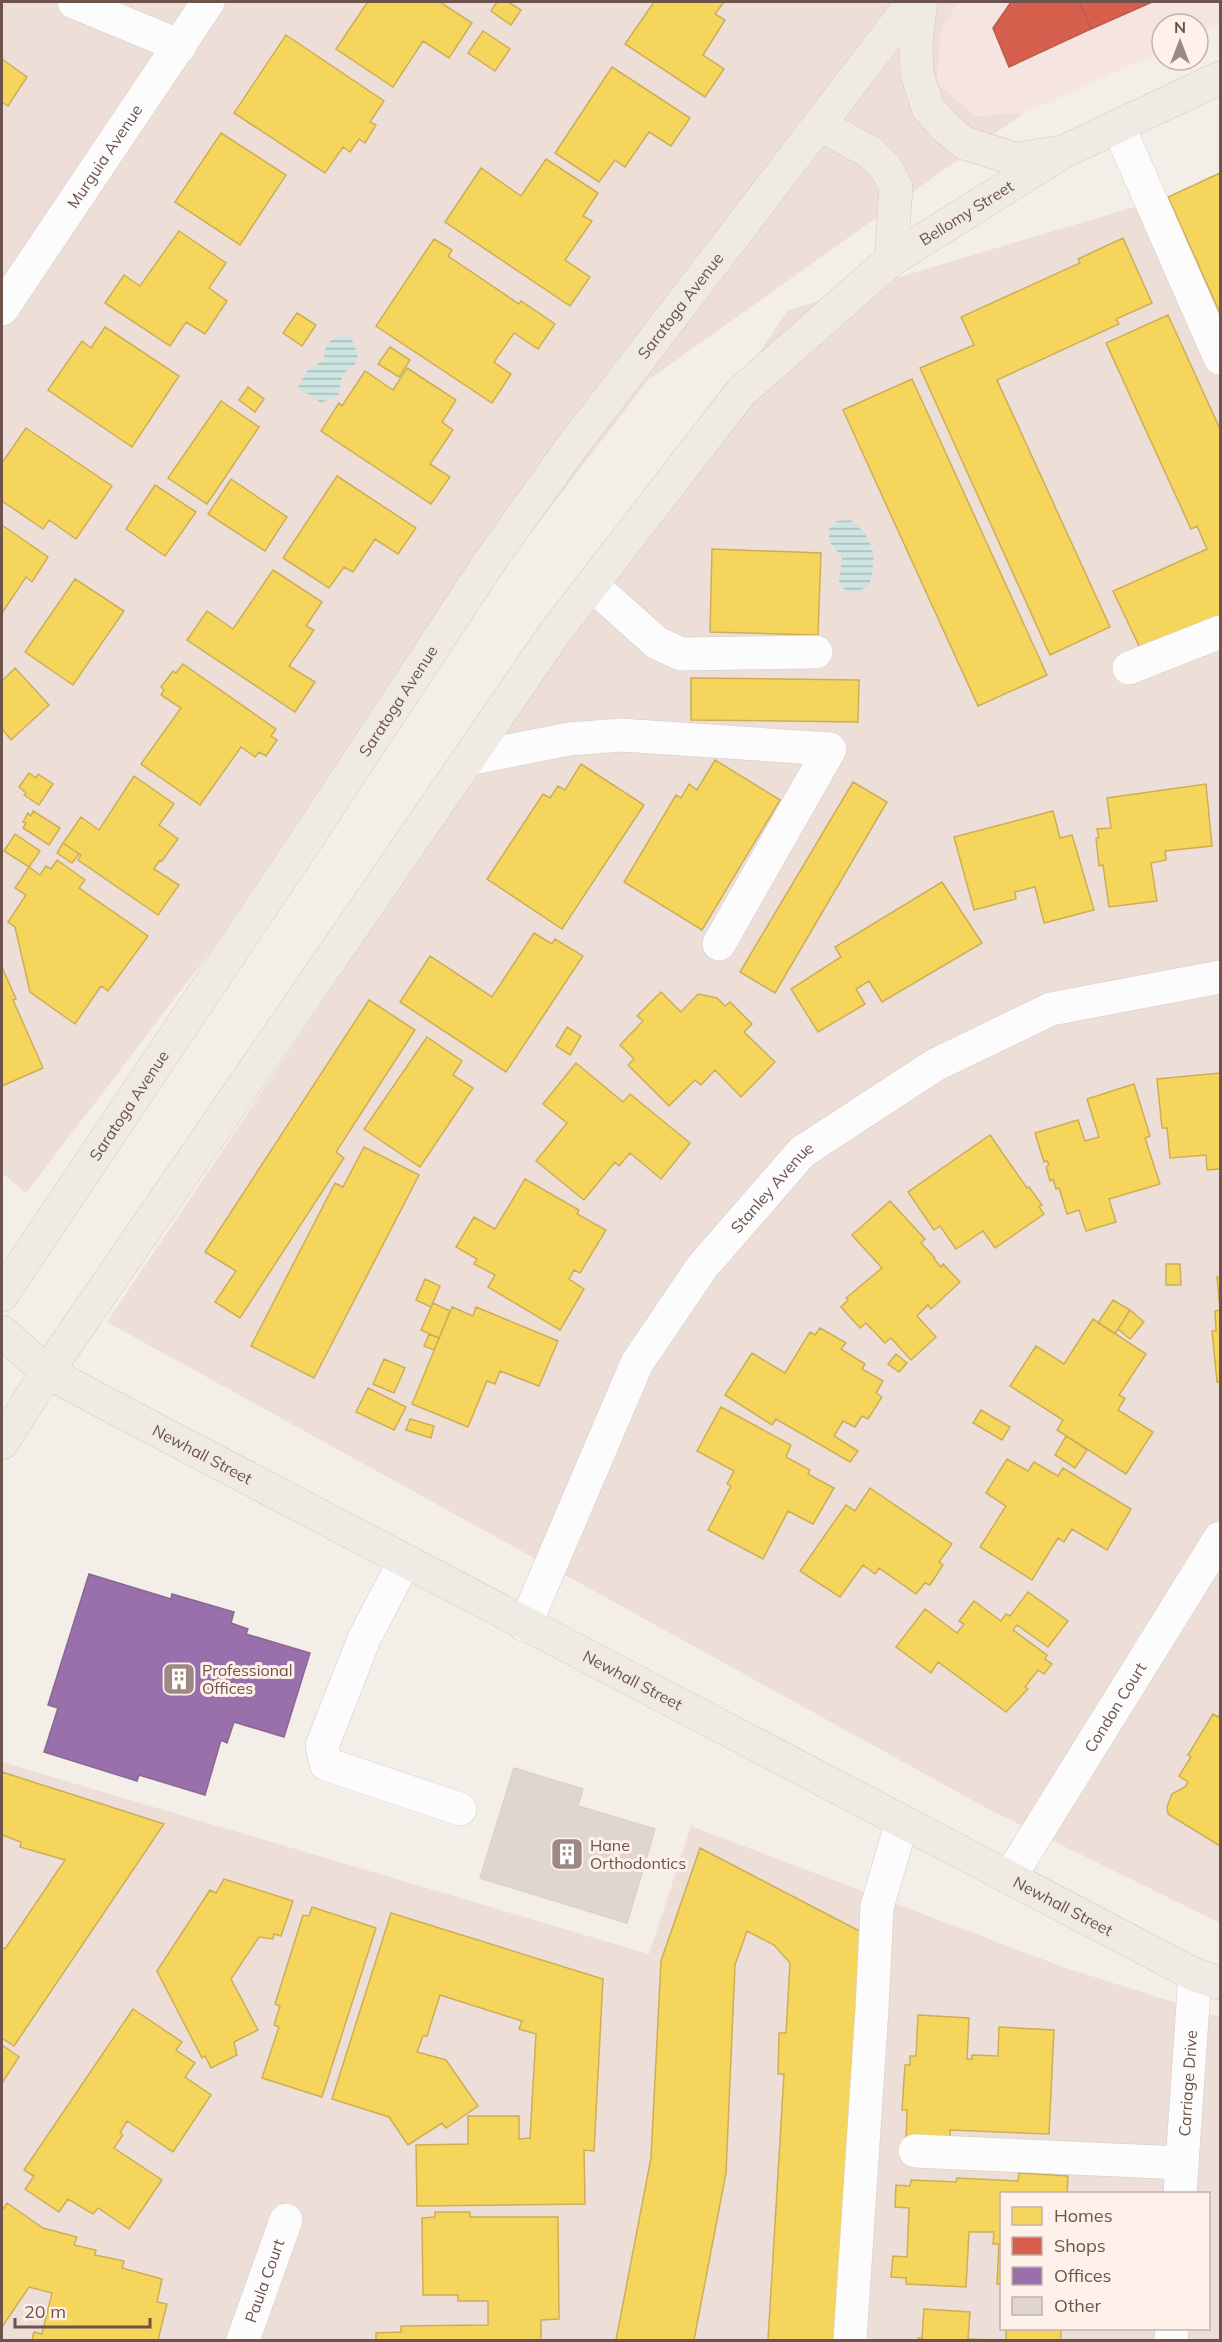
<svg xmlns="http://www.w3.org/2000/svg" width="1222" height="2342" font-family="Mulish,sans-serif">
<defs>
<pattern id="water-rules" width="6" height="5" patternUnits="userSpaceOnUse" patternTransform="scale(1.5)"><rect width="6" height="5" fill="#cce4e2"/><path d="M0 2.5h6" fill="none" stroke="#aabbb9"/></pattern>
</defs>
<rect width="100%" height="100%" fill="#f4eee9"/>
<path fill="#eddfd7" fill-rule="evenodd" d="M2,2h957l-18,27 34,87 49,-3 -376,267 -622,813 -24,-20z
M1220,173v1750l-230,-113 -883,-488 681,-1012 380,-113z
M2,1762l647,192 42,-128 372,141 157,50v323h-1218zM1002,2194h206v134h-206z"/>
<path fill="#f6e4e0" d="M959,2h261v22l-22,10v-10h-36v27l-138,62 -49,3 -38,-33 4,-54z"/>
<path fill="url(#water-rules)" d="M344,335l8,4 6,17 -2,7 -13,11 -5,21 -17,8 -14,-10 -5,-1 -4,-5 9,-16 17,-11c0,-15 6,-22 20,-25z
M850,520c26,19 27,37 19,65l-10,6 -12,2 -8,-11 3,-24 -13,-17v-12l8,-8z"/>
<path fill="#f6d55c" stroke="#cdae57" stroke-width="1.5" d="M364,2h76l32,21 -23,35 -26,-17 -30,46 -57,-38 31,-46z
M497,2h11l13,8 -10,15 -20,-14z
M654,2h70l-9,12 10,6 -22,35 21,14 -19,28 -80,-53z
M483,31l27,18 -15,22 -27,-18z
M286,35l98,66 -14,21 6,3 -11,18 -6,-4 -9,13 -7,-5 -18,26 -91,-60z
M2,59l25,18 -19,29 -6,-4z
M612,67l78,51 -19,28 -22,-14 -24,35 -10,-7 -16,22 -44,-29z
M221,133l65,42 -46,70 -65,-43z
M546,159l52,34 -15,23 9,5 -27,39 25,17 -20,29 -125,-84 36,-54 40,28z
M1220,173v140l-52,-116z
M179,231l47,32 -17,25 18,13 -22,33 -19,-12 -16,24 -65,-43 19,-28 16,11z
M1123,238l29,65 -36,16 3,5 -122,56 113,247 -60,28 -130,-287 54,-23 -13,-28 119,-54 -2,-4z
M434,239l18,11 -4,6 71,48 2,-3 34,23 -17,25 -24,-16 -20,29 17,12 -19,29 -116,-77z
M297,313l19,12 -14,21 -19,-13z
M1168,315l52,114v186l-79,35 -28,-59 94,-42 -10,-23 -6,3 -85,-186z
M105,327l74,49 -47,71 -84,-57 34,-49 9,7z
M390,347l20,13 -11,17 -21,-13z
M407,368l49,32 -14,22 11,8 -23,34 20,13 -19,27 -110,-73 18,-28 3,3 23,-35 28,19z
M912,379l135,296 -69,31 -135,-296z
M248,387l16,12 -9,13 -16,-12z
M221,401l38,26 -52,77 -39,-26z
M26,428l86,58 -36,53 -27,-19 -6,9 -41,-28v-38z
M337,476l79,52 -18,26 -23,-15 -22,33 -9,-5 -15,21 -46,-30z
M231,479l56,38 -22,34 -57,-37z
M155,485l41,27 -31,44 -39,-27z
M2,525l46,32 -16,25 -6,-5 -24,36z
M712,549l109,4 -3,82 -108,-3z
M273,570l49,32 -16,24 8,4 -25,36 26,16 -20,30 -108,-72 20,-29 26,18z
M75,579l49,32 -51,74 -48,-33z
M183,664l93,65 -5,7 6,4 -11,16 -7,-4 -4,5 -14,-10 -41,58 -59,-41 40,-56 -20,-13 3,-5 -3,-3 12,-16 3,2z
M15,668l34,37 -38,35 -9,-11v-48z
M691,678l168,2 -1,42 -167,-2z
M715,760l65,40 -78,130 -78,-48 52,-87 5,3 8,-14 8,6z
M581,764l63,41 -82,124 -75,-50 56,-85 7,4 8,-12 7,4z
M29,773l7,5 2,-4 15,10 -14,21 -15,-10 2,-2 -7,-6z
M134,776l40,28 -15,21 19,14 -16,22 -2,-1 -6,9 25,16 -21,30 -80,-55 3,-5 -18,-12 18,-26 18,13z
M853,782l34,20 -112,191 -35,-21z
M1206,784l6,62 -47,5 1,9 -15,3 6,38 -48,6 -6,-42 -4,1 -3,-28h3l-2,-9 14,-1 -4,-30z
M33,811l27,17 -11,17 -26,-17 3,-5 -3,-1 5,-9 3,3z
M1053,811l7,27 12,-3 22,75 -50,13 -9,-36 -20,5 1,7 -42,11 -20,-73z
M15,834l25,17 -11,16 -25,-16z
M63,843l16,11 -7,9 -15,-10z
M57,860l28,20 -6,8 69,48 -40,55 -7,-5 -26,38 -45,-32 -15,-65 -7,-5 18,-27 -11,-7 14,-21 11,8 6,-9 5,3z
M942,882l40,61 -100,59 -13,-21 -13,8 9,15 -47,28 -27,-43 50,-32 -6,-10z
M534,933l18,11 3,-5 28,17 -77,116 -106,-70 30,-46 62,41z
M2,967l14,32 -3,1 30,68 -41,18z
M661,992l20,20 17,-18 19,4 8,8 5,-4 22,22 -8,8 31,30 -34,35 -26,-27 -14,15 -6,-5 -26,26 -41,-41 6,-6 -14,-14 23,-24 -6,-5z
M369,1000l46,30 -79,122 8,6 -104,160 -25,-16 21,-31 -31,-19z
M567,1027l14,9 -11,19 -14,-9z
M427,1037l35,24 -9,14 20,13 -53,79 -56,-38z
M576,1063l47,39 7,-8 60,49 -29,36 -31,-26 -11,13 -4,-4 -31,38 -48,-39 31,-38 -24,-19z
M1220,1073v96l-13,1 -1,-15 -36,3 -3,-30h-5l-5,-49z
M1134,1084l16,52 -5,2 15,46 -51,15 7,23 -30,9 -7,-21 -12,4 -8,-26 -3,1 -3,-10 -3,2 -4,-14 3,-2 -2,-4 -3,1 -9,-29 43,-13 7,21 14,-4 -12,-38z
M990,1135l37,53 2,-1 13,18 -3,2 5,7 -49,34 -12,-17 -27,18 -16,-23 -6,4 -26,-38z
M364,1147l55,28 -105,203 -63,-32 84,-163 8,4z
M525,1179l54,31 -2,4 29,16 -26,43 -6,-3 -5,9 15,10 -24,41 -72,-43 7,-12 -21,-11 3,-5 -21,-12 18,-30 21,12z
M890,1201l35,38 -4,4 14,15 -1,1 7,8 2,-3 17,18 -29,27 -3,-4 -11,11 19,21 -25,23 -20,-22 -6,5 -19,-20 -6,5 -19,-21 7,-7 -2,-2 36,-30 -30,-33z
M1166,1264h14l1,21h-15z
M1217,1277h3v105h-3l-5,-51h4l-1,-20 5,-1z
M425,1279l15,7 -9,21 -15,-7z
M1113,1300l17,10 -15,24 -17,-11z
M433,1303l17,8 -11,27 -18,-8z
M452,1307l21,9 3,-9 82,34 -19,45 -39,-15 -5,13 -8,-3 -19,46 -56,-23z
M1130,1310l14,12 -14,17 -12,-10z
M1093,1319l53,35 -27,41 6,3 -7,12 35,22 -27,42 -69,-44 6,-10 -53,-34 26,-40 28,18z
M820,1328l26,15 -5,6 24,15 -3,5 21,12 -7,12 6,4 -14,22 -6,-3 -7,11 -12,-6 -9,15 24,15 -8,11 -74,-43 -4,6 -47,-30 27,-42 33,20 25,-41 5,3z
M429,1334l10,4 -5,12 -10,-4z
M896,1354l11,9 -8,9 -11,-8z
M384,1359l21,9 -11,25 -21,-9z
M368,1388l38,19 -12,23 -38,-18z
M721,1407l70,38 -5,12 24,13 -2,4 26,14 -21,36 -25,-13 -25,48 -55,-29 23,-44 -4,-2 7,-13 -37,-20z
M981,1410l29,17 -8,13 -29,-17z
M410,1419l24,7 -3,12 -25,-8z
M1066,1436l21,14 -12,18 -20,-13z
M1007,1459l21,12 6,-9 24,14 5,-8 68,41 -24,41 -35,-21 -8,13 -6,-4 -26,42 -52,-33 26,-41 -20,-13z
M870,1488l82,56 -13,18 4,3 -13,20 -5,-2 -9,11 -37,-26 -4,6 -12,-9 -23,32 -40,-26 46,-66 9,6z
M1028,1592l40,29 -20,26 -31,-22 -4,5 34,25 -2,4 7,5 -8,10 -6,-4 -13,17 3,2 -22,23 -68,-50 -7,11 -35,-26 29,-38 32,24 7,-9 -5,-3 15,-20 27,20 5,-7 4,2z
M1220,1713v133l-52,-32 -1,-7 5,-13 13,-7 3,-5 -9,-6 12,-19 -3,-2 25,-41 5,3z
M2,1772l162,52 -150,222 -12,-8v-91l3,2 60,-89 -45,-13 1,-5 -19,-7z
M700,1848l169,88 -23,404h-78l16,-266h-6l1,-41h7l4,-70 -16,-18 -27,-14 -12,34 -9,208 -32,167h-78l35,-182 10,-197z
M224,1879l69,22 -12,35 -7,-2 -1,5 -14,-2 -28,42 27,51 -24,12 3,13 -26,13 -6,-12 -3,2 -45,-87 53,-81 6,3z
M312,1907l64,21 -54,169 -60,-19 17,-51 -5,-2 6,-19 -5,-2 28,-89 6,1z
M391,1913l212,66 -9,172 -10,-1 1,54 -168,2 -1,-61 52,-1v-28h51v23l11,-1 6,-104 -17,-5 3,-8 -82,-26 -13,41h-4l-6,16 29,8 32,46 -32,22 -4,-5 -34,22 -19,-28 -57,-18z
M133,2009l49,33 -6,8 19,13 -10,14 26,18 -38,57 -46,-31 -7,12 3,2 -9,13 48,32 -33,49 -31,-21 -5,6 -25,-15 -9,13 -34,-23 9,-13 -10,-6z
M918,2015l51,3 -2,41h5v-4l26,1 1,-29 55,3 -5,104 -99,-4v13l-44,-2 1,-31h-5l3,-45h5v-9h6z
M2,2045l17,12 -17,26z
M1019,2173l49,3 -1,18h-65v90h-5l2,-40h-6l1,-12h-25l-3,55 -60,-3v-6l-15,-1 2,-21 14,1 2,-49 -14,-1 1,-22 14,1 1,-6 45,2 1,-4 61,3z
M7,2203l36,25 34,9 -3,8 22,5 -1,5 29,6 -2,7 40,11 -5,23 10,2 -9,36h-126l2,-8 8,2 10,-41 -23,-6 -27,40v-116z
M435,2212h35v5h88l1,102 -18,1v20h-165v-7l25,-1v-6l87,-1v-24h-30v-6h-35l-1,-77 13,-1z
M924,2309l46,3 -2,27 26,1h-76v-2h4z
M1006,2328h55v12h-55z"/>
<path fill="#d6604d" stroke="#b75c4d" stroke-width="1.5" d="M1011,2h68l12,27 -82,38 -16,-39z
M1079,2h73l-61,27z"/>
<path fill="#9970ab" stroke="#8c678e" stroke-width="1.5" d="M89,1574l82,25 1,-5 62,18 -3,11 17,6 -2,5 64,19 -26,84 -50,-15 -7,21 -6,-3 -16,55 -66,-20 -2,6 -93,-29 14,-44 -10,-3z"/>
<path fill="#e0d6d1" stroke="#dcd0cc" stroke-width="1.5" d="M514,1768l69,21 -5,17 77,23 -28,94 -147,-45z"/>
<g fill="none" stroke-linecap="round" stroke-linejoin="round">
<g stroke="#d3cbc7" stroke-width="34">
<g id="minor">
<path d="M74,2l106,44"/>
<path d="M1118,126l102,232"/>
<path id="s1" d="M2,309l206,-307"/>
<path d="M592,585l65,58 24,11 135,-2"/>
<path d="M1129,668l91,-36"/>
<path d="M468,759l101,-20 52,-4 209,14 -111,195"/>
<path d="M404,1562l-40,77 -42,107 4,18 134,45"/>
<path id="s2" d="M525,1625l112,-262 65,-96 100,-115 133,-87 116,-56 169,-32"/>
<path id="s3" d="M1009,1878l211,-340"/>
<path d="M915,2151l267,12"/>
<path id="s4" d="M1180,2194l15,-219"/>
<path id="s5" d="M243,2340l43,-120"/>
<path d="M850,2340l22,-331 5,-102 25,-85"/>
<path d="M1171,2340l1,-12"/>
</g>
</g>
<g stroke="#d3c9c6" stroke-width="34">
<g id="major">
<path d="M921,2l-5,39 1,33 11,34 17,19 19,16 51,16 41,-6"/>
<path d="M820,125l50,27 16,16 10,19 -5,73"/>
<path id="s6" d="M2,1295l307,-459 181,-275 81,-113 342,-446"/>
<path id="s7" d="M2,1332l45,40 77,41 1071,562 25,8"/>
<path id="s8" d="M2,1443l45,-71 507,-738 187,-242 150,-132 172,-108 157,-74"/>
</g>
</g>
<use href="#minor" stroke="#fdfcfc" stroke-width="33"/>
<use href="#major" stroke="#f0eae5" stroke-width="33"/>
</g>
<defs>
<g id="building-square" transform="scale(1.725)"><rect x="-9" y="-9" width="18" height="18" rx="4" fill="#9d8983" stroke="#fdf1e9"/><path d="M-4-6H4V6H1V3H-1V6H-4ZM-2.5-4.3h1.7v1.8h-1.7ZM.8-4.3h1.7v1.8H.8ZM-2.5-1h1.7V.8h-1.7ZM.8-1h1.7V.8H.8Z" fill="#fff"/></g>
</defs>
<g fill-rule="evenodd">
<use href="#building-square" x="179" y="1679"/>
<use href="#building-square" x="567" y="1854"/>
</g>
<g text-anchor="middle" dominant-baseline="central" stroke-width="6" stroke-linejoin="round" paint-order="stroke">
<g font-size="16" fill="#6e524c" stroke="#fdf1e9">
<text stroke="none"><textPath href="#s1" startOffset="184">Murguia Avenue</textPath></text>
<text stroke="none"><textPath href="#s8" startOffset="1574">Bellomy Street</textPath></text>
<text stroke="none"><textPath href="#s6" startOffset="1200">Saratoga Avenue</textPath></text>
<text stroke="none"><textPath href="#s6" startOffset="714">Saratoga Avenue</textPath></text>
<text stroke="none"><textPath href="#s6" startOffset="228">Saratoga Avenue</textPath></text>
<text stroke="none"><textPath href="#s2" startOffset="507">Stanley Avenue</textPath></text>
<text stroke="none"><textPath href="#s7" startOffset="236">Newhall Street</textPath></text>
<text stroke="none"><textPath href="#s7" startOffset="722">Newhall Street</textPath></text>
<text stroke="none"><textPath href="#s3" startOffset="201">Condon Court</textPath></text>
<text stroke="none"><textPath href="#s7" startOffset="1208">Newhall Street</textPath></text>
<text stroke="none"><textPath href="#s4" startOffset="111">Carriage Drive</textPath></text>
<text stroke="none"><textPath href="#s5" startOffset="63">Paula Court</textPath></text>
</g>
<g font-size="16" fill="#6e524c" stroke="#fdf1e9" text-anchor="start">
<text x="202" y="1670">Professional<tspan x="202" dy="18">Offices</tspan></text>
<text x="590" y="1845">Hane<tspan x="590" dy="18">Orthodontics</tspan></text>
</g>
</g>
<rect width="1222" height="2342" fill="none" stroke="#6e524c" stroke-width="6"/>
<rect x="1000" y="2192" width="210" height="138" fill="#fdf1e9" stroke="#c4b1aa" stroke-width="1.5"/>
<rect x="1012" y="2207" width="30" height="18" fill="#f6d55c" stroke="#c4b1aa" stroke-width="1.5"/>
<text x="1054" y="2222" font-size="18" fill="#6e524c">Homes</text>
<rect x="1012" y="2237" width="30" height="18" fill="#d6604d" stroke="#c4b1aa" stroke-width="1.5"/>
<text x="1054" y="2252" font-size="18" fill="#6e524c">Shops</text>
<rect x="1012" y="2267" width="30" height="18" fill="#9970ab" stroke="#c4b1aa" stroke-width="1.5"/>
<text x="1054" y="2282" font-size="18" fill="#6e524c">Offices</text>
<rect x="1012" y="2297" width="30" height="18" fill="#e0d6d1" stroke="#c4b1aa" stroke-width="1.5"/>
<text x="1054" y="2312" font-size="18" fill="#6e524c">Other</text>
<g transform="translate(1180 42)"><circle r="28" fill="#fdf1e9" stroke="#c4b1aa" stroke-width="1.5"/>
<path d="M0-4.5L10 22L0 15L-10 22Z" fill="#9d8983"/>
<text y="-9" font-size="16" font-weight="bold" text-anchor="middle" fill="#6e524c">N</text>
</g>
<path d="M15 2318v9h135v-9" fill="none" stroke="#6e524c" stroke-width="3"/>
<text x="24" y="2318" font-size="18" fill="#6e524c" stroke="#fdf1e9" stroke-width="4.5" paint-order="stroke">20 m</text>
</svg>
